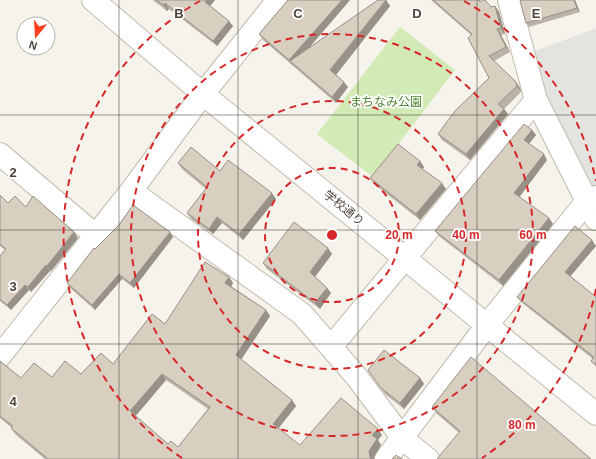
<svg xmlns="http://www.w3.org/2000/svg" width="596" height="459" font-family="Helvetica,'Noto Sans JP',sans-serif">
<rect width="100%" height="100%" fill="#f6f3ec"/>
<path fill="#d2eab5" d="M400,27l55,43 -82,107 -56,-43z"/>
<path fill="#e5e3e0" d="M596,28v164l-6,3 -48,-99 -12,-43z"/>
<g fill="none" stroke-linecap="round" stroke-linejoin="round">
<g stroke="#c2bbae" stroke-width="24">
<path id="minor" d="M93,0l110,94 393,320
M509,0l27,100 60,119
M0,154l95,81
M131,191l171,123 54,62 47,63 25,20
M331,347l205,-247
M0,356l131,-165 72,-97 75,-94
M386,459l101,-134 100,-124 9,-4"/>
</g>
<use href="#minor" stroke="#fff" stroke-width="22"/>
</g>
<path fill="#bab2a6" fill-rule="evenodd" d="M153,0h62l-5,6 23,20 -16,20 -48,-37 -2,2z
M288,0h62l-40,47 76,-47 4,6 -54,69 12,12 -12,16 -73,-63 -4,-6z
M431,0h48l1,2 11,5 4,-1 4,6 6,22 -4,1 9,17 -16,9 22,21 4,6 1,4 -17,17 4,5 -38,46 -28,-20 -4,-6 51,-56 -18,-43z
M575,0l5,12 -51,15 -3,-4z
M532,130l4,5 -7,9 18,16 -28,37 34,27 -50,62 -64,-50 -4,-5z
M420,161l4,6 -2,2 24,20 -26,31 -46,-36 -4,-6z
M178,163l42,8 56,28 -33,41 -21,-17 -9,11 -22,-15 -4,-6 19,-24 -24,-20z
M0,195l8,8 18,4 52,31 -27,33h-1l-19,21 -2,-2 -18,20 -11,-9v-45l5,-6 -5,-4z
M173,237l-39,51 -12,-9 -27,31 -25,-22 -3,-5 28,-34z
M596,246l-26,30 26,21v70l-5,-6 2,-2 -72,-57 -4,-5z
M332,254l-17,23 12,11 4,5 -11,16 -53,-40 -4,-6z
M229,277l4,6 -2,3 35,24 4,6 -29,44 51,40 4,6 -18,23 22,16 82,-10 -4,5 3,5 -7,12v2h-329l-30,-25 -4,-6h1l-12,-10v-57l21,17 31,-1 29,-3 32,-10 52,-40zM166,380l42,29 -30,38 -10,-3 -33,-28z
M368,370l52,8 4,6 -20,25 -19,-15z
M432,407l159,52 -133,-27 -22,-19z"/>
<path fill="#979187" d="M207,0h8l-6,7 -4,-5z
M342,0h8l-56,65 -4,-4 3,5 -4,-6z
M386,0l4,6 -55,70 -5,-6z
M574,0h1l5,12 -3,-4z
M165,3l4,6 -2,2 -3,-6z
M495,6l4,6 6,22 -4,-6z
M229,21l4,5 -16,20 -4,-5z
M497,29l4,6 9,17 -4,-5z
M344,82l4,5 -12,16 -4,-6z
M516,82l4,6 1,4 -4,-6z
M504,109l4,5 -38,46 -4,-6z
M532,130l4,5 -8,10 -4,-5z
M544,154l3,6 -29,39 -4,-6z
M420,161l4,6 -3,4 -4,-6z
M442,183l4,6 -26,31 -4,-6z
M272,193l4,6 -33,41 -4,-6z
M217,217l5,6 -9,11 -4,-5z
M549,218l4,6 -50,62 -4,-6z
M74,232l4,6 -27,33 -4,-5z
M170,232l3,5 -39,51 -4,-5z
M592,240l4,6 -27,32 -4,-6z
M328,248l4,6 -18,24 -4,-6z
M46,265l4,6 -19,21 -3,-5z
M119,274l3,5 -27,31 -3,-5z
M229,277l4,6 -3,6 -5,-6z
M25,285l4,5 -18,20 -4,-5z
M327,288l4,5 -11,16 -5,-6z
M266,310l4,6 -30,45 -4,-6z
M162,374l4,6 -32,38 -4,-7z
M420,378l4,6 -20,25 -4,-6z
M292,400l4,6 -19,24 -4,-6z
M378,429l4,6 -4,5 3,5 -7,12v2h-3l-1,-2 -1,-6 3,-16z"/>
<path fill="#d8cfc1" stroke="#979187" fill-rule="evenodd" d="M156,0h51l-2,2 24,19 -16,20 -48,-38 -1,2z
M288,0h54l-53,60 -30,-26z
M378,0h8l-56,70 14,12 -12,15 -42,-36z
M433,0h46l1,2 2,-2h3l6,7 4,-1 6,22 -4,1 9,18 -17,9 27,26 1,4 -19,18 6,5 -38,45 -28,-20 17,-23 34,-33 -21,-40 4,-4z
M522,0h52l3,8 -51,15 -6,-22z
M524,124l8,6 -8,10 20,14 -30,39 35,25 -50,62 -64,-49z
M398,144l22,17 -3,4 25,18 -26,31 -46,-36z
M191,147l29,24 8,-11 44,33 -33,41 -22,-17 -8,12 -22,-16 20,-26 -29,-24z
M0,195l8,8 7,-7 11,11 7,-11 41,36 -27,34 -1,-1 -18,22 -3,-2 -18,20 -7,-6v-43l6,-7 -6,-5z
M133,205l37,27 -40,51 -11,-9 -27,31 -25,-22 27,-35 1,1 24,-24z
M294,222l34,26 -18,24 17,16 -12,15 -52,-40z
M575,226l17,14 -27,32 31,25v68l-5,-4 3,-4 -77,-60z
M205,262l24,15 -4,6 41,27 -30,45 56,45 -19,24 27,21 41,-47 37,31 -6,6 5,4 -8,12 1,6 1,2h-323l-37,-31 2,-2 -13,-10v-55l21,17 13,-15 18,14 13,-16 16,13 20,-21 12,11 39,-50 13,10zM162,374l48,33 -32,40 -7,-6 -3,3 -38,-33z
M384,350l36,28 -20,25 -19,-15 -13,-18z
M471,357l120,102h-154l23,-28 -28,-24z
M396,455l6,4h-10z"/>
<path fill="none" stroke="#4b4439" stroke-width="1" stroke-opacity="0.55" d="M119,0v459M238,0v459M358,0v459M477,0v459M0,115h596M0,230h596M0,344h596"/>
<g fill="none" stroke="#d62828" stroke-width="2" stroke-dasharray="7 5">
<circle cx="332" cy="235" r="67"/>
<circle cx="332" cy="235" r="134"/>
<circle cx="332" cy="235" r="201"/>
<path d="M596 289A269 269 0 0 1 482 458M182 458A269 269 0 0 1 200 1M464 1A269 269 0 0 1 596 181"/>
</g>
<g text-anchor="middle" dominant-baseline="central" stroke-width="3.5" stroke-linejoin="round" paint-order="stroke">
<g font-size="12" fill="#4a7f2a" stroke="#fff">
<text x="386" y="102">まちなみ公園</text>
</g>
<g font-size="12" fill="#4b4439" stroke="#fff">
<text transform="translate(344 208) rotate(39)">学校通り</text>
</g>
</g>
<g font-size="13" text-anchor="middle" font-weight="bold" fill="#4b4439" stroke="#fff" stroke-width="3.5" stroke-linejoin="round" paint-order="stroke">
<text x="179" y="18">B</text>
<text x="298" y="18">C</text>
<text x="417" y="18">D</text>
<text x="536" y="18">E</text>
<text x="13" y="177">2</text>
<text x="13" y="291">3</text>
<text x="13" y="406">4</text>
</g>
<circle cx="332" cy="235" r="6" fill="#d62828" stroke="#fff" stroke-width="2"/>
<g font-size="12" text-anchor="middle" font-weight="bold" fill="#d62828" stroke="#fff" stroke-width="3.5" stroke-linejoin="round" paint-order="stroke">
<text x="399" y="239">20 m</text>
<text x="466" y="239">40 m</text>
<text x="533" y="239">60 m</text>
<text x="522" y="429">80 m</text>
</g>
<g transform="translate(36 36) rotate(198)"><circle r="19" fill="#ffffff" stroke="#b7b4b0"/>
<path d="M0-3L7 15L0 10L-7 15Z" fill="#fc3f1d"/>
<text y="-6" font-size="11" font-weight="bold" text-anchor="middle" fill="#4b4439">N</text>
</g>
</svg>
